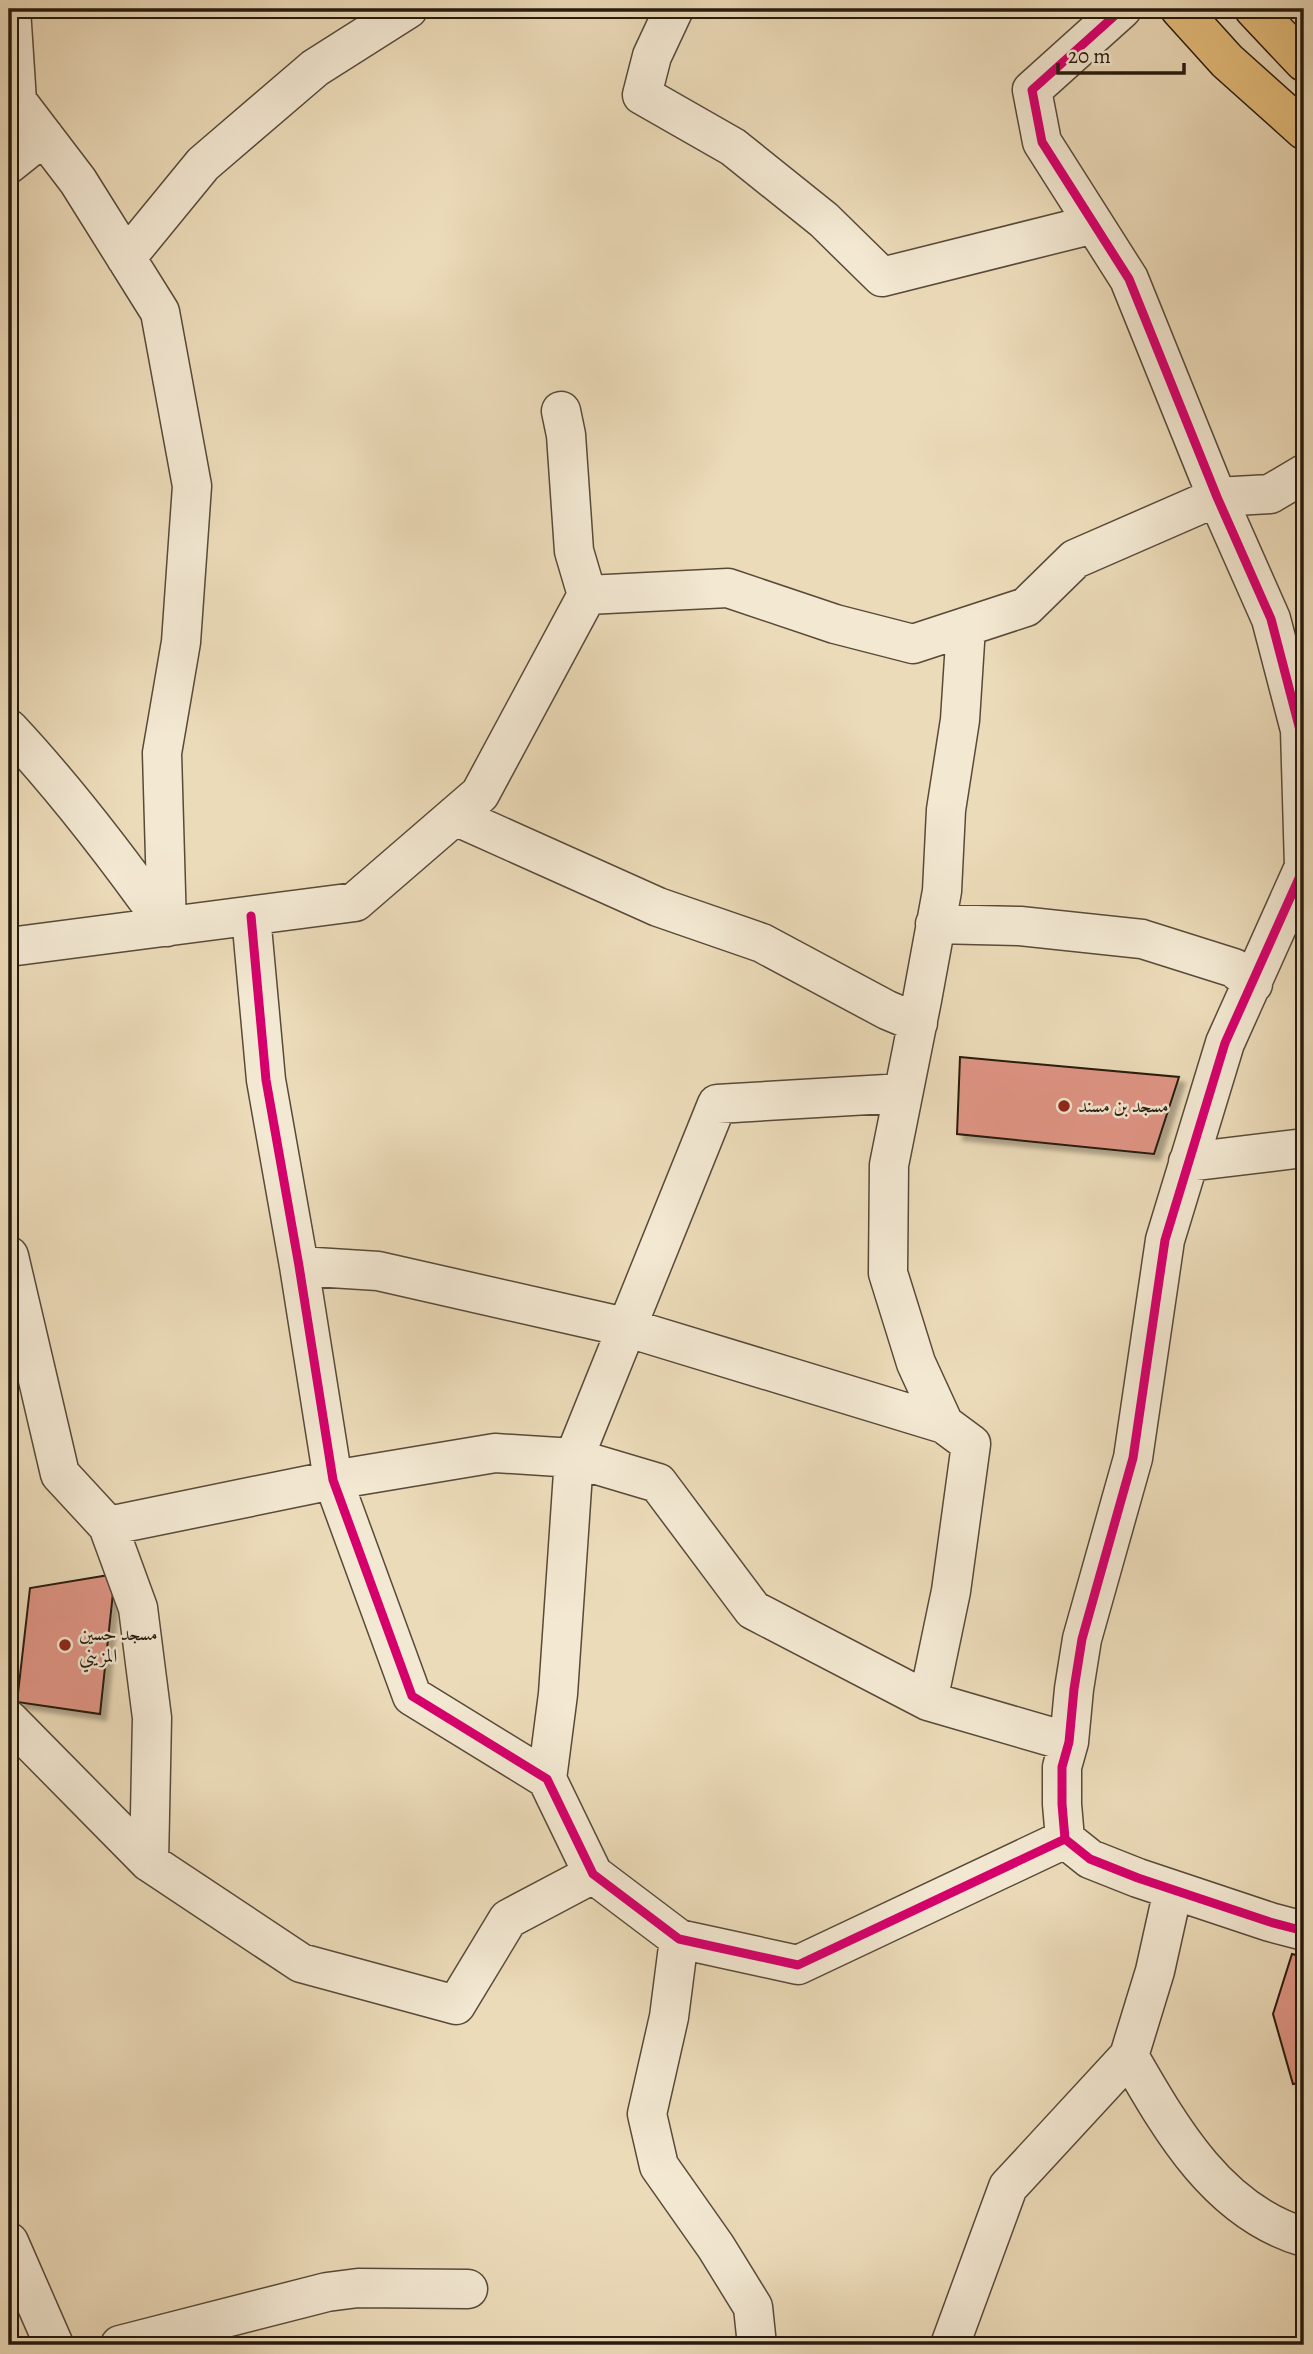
<svg xmlns="http://www.w3.org/2000/svg" width="1313" height="2354" font-family="Alegreya,Amiri,serif">
<defs>
<filter id="shadow"><feDropShadow dx="6" dy="6" stdDeviation="2" flood-color="#0004"/></filter>
</defs>
<rect width="100%" height="100%" fill="#ecdbb9"/>
<filter id="stains"><feTurbulence type="fractalNoise" baseFrequency=".00286" numOctaves="4"/><feColorMatrix values="0 0 0 0 .2 0 0 0 0 .09 0 0 0 0 .02 0 0 0 .5 -.17"/></filter>
<radialGradient id="worn" r=".72"><stop offset=".6" stop-color="#630" stop-opacity="0"/><stop offset="1" stop-color="#630" stop-opacity=".3"/></radialGradient>
<path fill="#e09585" stroke="#261a0e" stroke-width="2" filter="url(#shadow)" d="M960,1057l219,20 -25,77 -197,-20z
M115,1574l-15,140 -83,-12 13,-114z
M1292,1954l12,3v125l-11,2 -20,-70z"/>
<g fill="none" stroke-linecap="round" stroke-linejoin="round">
<g stroke="#584a39" stroke-width="41">
<path id="minor" d="M11,9l6,92 61,80 82,131 32,174 -11,156 -19,111 5,174
M674,9l-22,47 -10,39 91,52 91,73 58,57 212,-53
M1122,9l-90,81 10,52 87,137 88,218 54,122 29,111 4,137 -79,176 -60,197 -32,218 -51,181 -8,50 -5,53 -7,25v37l3,35 25,20 48,19 132,44 34,9
M9,164l35,-28
M126,258l77,-94 112,-96 93,-59
M561,411l5,24 8,116 13,44
M9,729c58,62 109,129 158,198
M455,816l203,91 104,36 125,67 31,13
M251,916l15,164 33,186 34,214 79,216 135,83 46,95 86,65 119,26 267,-126
M935,924l85,2 122,13 92,29 19,16
M9,947l346,-45 125,-108 107,-199 141,-7 107,36 78,20 113,-37 49,-48 142,-62 53,-3 34,-20
M1188,1162l116,-14
M9,1256l51,218 48,52 30,82 14,110 -3,144
M299,1266l79,5 247,56 319,97
M108,1526l225,-46 162,-27 79,5 84,25 95,127 175,91 141,41
M928,1701l23,-110 20,-147 -27,-20 -28,-61 -28,-90 1,-108 33,-165 20,-109 4,-81 14,-90 6,-93
M9,1720l140,142 152,101 155,42 52,-86 85,-45
M547,1779l11,-85 16,-236 143,-354 186,-11
M679,1939l-10,78 -22,97 12,52 57,81 37,60 4,38
M1129,2056c42,73 89,156 175,181
M9,2242l45,103
M120,2345l207,-53 31,-4 110,1
M950,2345l58,-158 121,-131 26,-85 18,-81"/>
</g>
<g stroke="#261a0e" stroke-width="41">
<path id="major" d="M1180,9l47,52 77,69
M1254,9l50,53"/>
</g>
<use href="#minor" stroke="#f3e8d2" stroke-width="38"/>
<use href="#major" stroke="#e6be7c" stroke-width="38"/>
<g stroke="#f3e8d2" stroke-width="13">
<path id="cycleway" d="M1122,9l-90,81 10,52 87,137 88,218 54,122 29,111 4,137 -79,176 -60,197 -32,218 -51,181 -8,50 -5,53 -7,25v37l3,35 25,20 48,19 132,44 34,9
M251,916l15,164 33,186 34,214 79,216 135,83 46,95 86,65 119,26 267,-126"/>
</g>
<use href="#cycleway" stroke="#d6006c" stroke-width="9"/>
</g>
<g fill="#8f2418" stroke="#f3e8d2" stroke-width="2.5">
<circle cx="1064" cy="1106" r="7"/>
<circle cx="65" cy="1645" r="7"/>
</g>
<g text-anchor="middle" dominant-baseline="central" stroke-width="5" stroke-linejoin="round" paint-order="stroke">
<g font-size="19" fill="#261a0e" stroke="#f3e8d2" text-anchor="start">
<text x="1078" y="1106">مسجد بن مسند</text>
<text x="79" y="1634">مسجد حسين<tspan x="79" dy="22">المزيني</tspan></text>
</g>
</g>
<rect width="1313" height="2354" fill="none" stroke="#ecdbb9" stroke-width="35"/>
<rect x="10" y="10" width="1292" height="2333" fill="none" stroke="#261a0e" stroke-width="3.5"/>
<rect x="18" y="18" width="1278" height="2319" fill="none" stroke="#261a0e" stroke-width="2"/>
<path d="M1058 63v10h126v-10" fill="none" stroke="#261a0e" stroke-width="3.5"/>
<text x="1068" y="63" font-size="21" fill="#261a0e" stroke="#f3e8d2" stroke-width="5" paint-order="stroke">20 m</text>
<rect width="100%" height="100%" filter="url(#stains)"/>
<rect width="100%" height="100%" fill="url(#worn)"/>
</svg>
